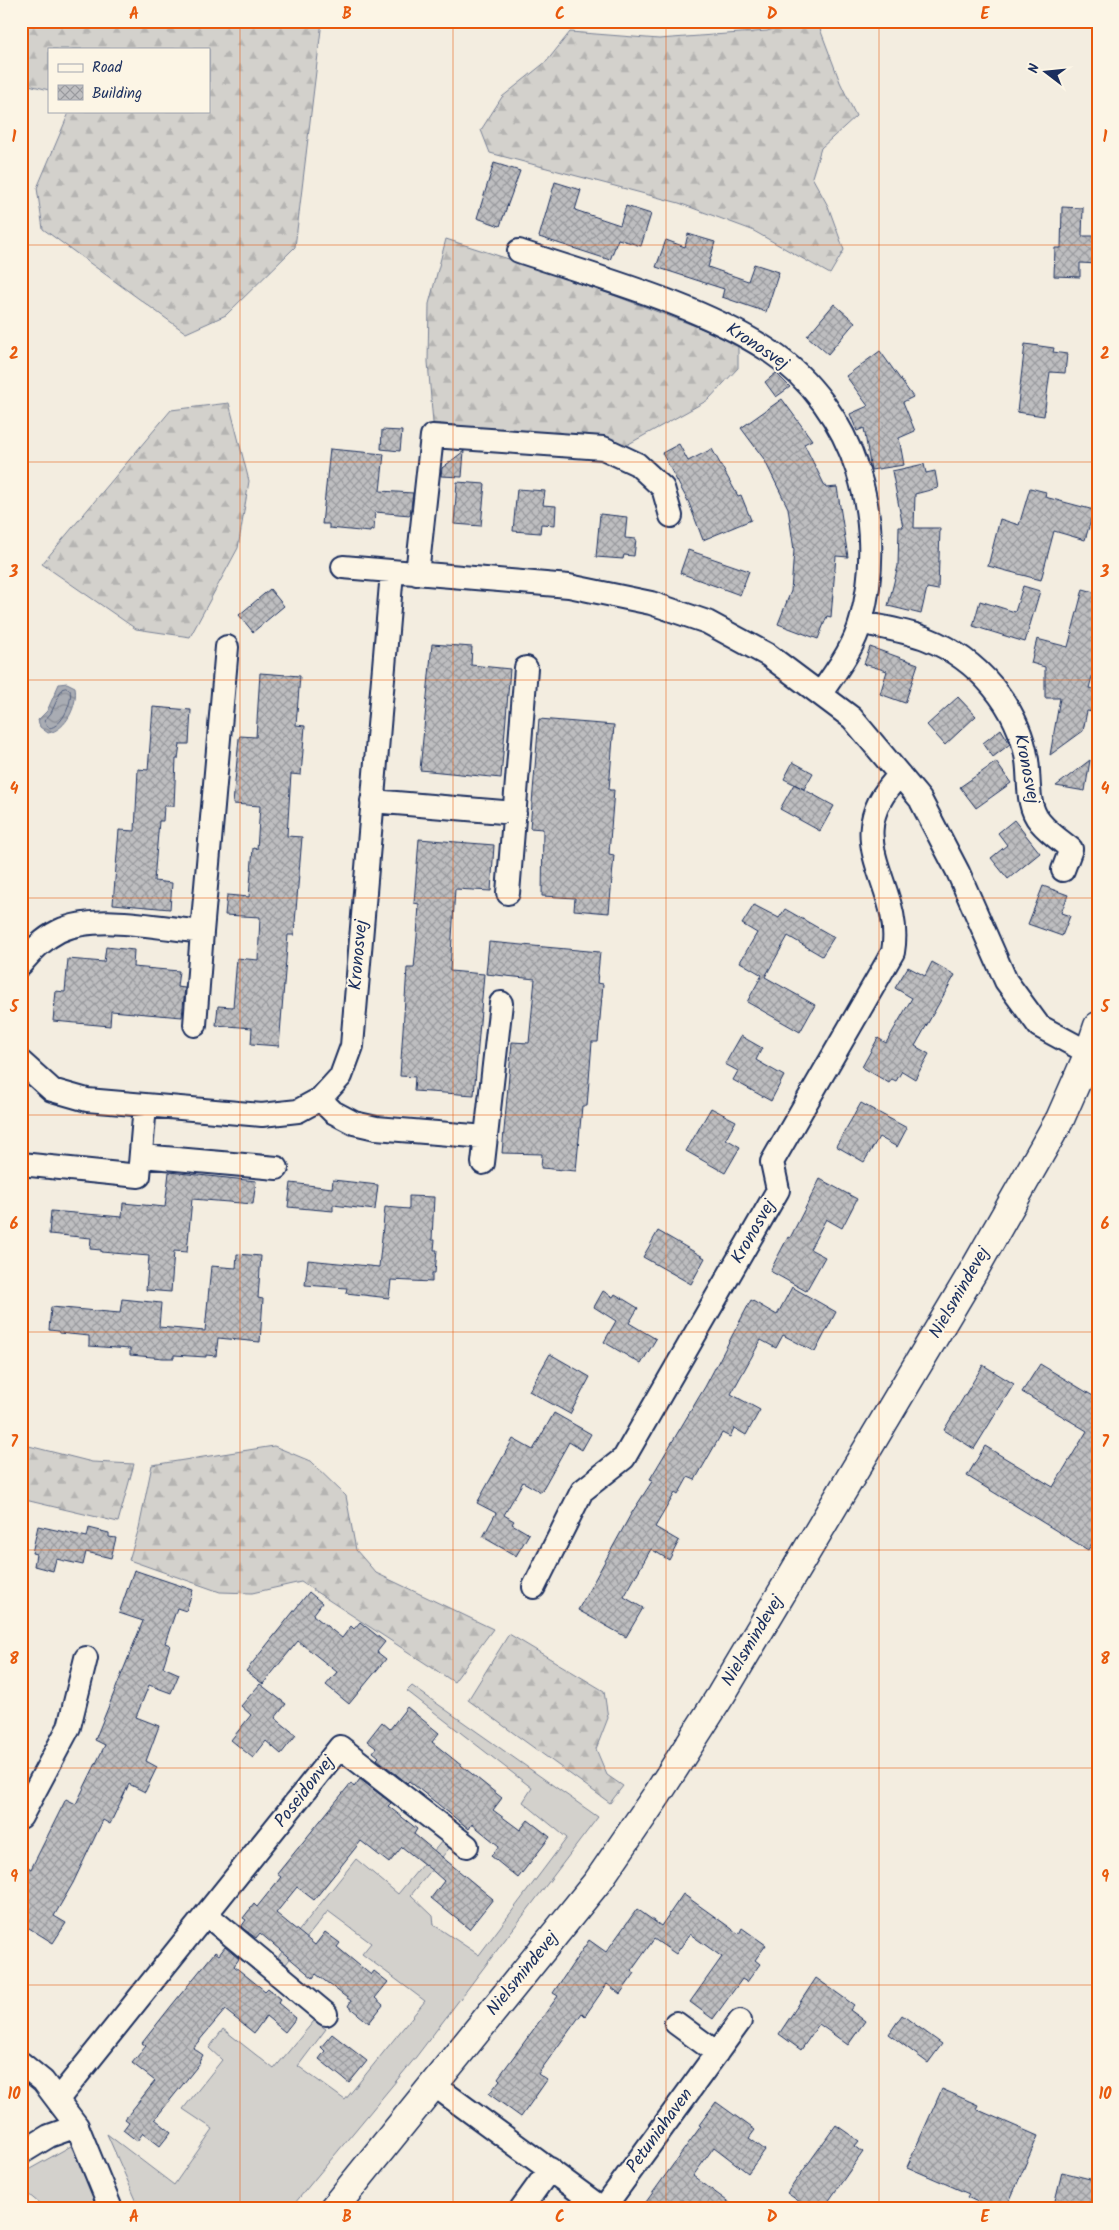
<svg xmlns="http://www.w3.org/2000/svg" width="1119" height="2230" font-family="Kalam,sans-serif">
<defs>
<pattern id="forest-firs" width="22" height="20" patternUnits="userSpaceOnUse" patternTransform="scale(1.25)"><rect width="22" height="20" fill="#d3d1cc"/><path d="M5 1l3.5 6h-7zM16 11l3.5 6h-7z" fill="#b5b4b2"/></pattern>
<pattern id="water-waves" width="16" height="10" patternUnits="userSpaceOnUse" patternTransform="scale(1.25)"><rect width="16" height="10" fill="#a9acb3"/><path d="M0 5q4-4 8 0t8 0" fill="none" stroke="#898c95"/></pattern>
<pattern id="building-cross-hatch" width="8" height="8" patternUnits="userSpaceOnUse" patternTransform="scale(1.25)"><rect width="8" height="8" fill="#bebec0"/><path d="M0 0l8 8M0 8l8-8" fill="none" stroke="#9a9b9f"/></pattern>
</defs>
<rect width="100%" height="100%" fill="#f3ede0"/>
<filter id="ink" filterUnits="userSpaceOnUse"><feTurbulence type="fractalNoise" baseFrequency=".02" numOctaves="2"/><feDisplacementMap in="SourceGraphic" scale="10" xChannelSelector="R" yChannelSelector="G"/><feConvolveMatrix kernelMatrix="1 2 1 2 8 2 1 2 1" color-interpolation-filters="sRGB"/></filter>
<g filter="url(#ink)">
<path fill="#d3d1cc" stroke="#778095" d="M412,1686l186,131 -182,240 -126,152h-150l-33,-75 67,51 39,-56 -30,-20 39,-49 -13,-12 14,-19 51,40 40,-48 12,8 -28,37 47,34 80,-99 -63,-47 9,-11 -43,-32 -42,53 -8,-7 78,-98 42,35 44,-53 9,5 -40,49 22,21 1,9 45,30 88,-117 -44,-36 9,-14 -125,-97z
M71,2146l31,63h-56l-25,-21v-14z"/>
<path fill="url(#forest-firs)" stroke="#778095" d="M21,21h301l-27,226 -69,68 -40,18 -143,-104 -6,-41 31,-73 -3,-4h144v-62h-160v41l-28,-7z
M801,21h16l23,61 16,34 -35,32 -9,29 16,29 16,44 -14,24 -78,-44 -73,-27 -189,-50 -9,-23 21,-33 45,-36 23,-29 89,7 108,-8z
M446,239l119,38 173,65v26l-30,32 -83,46 -24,-6 -168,-17 -5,-61 1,-58z
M229,403l20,78 -11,67 -48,89 -54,-8 -94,-65 129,-154z
M21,1444l71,18 42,2 -16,58 -97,-23z
M274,1446l36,15 36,35 10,54 20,23 117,56 -39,53 -153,-100 -49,11 -32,-1 -91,-32 10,-32 13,-63z
M509,1634l95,57 4,27 -12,31 11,26 16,11 -13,17 -142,-103z"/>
<path fill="url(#water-waves)" stroke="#707a91" d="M67,683l8,4c3,17 -8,43 -27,46l-8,-6 -2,-7 9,-9 12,-27z"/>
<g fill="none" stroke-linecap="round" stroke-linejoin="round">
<path stroke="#546180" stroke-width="1" d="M66,688l4,2c3,12 -8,37 -21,38l-5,-7 7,-8 11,-24z"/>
</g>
<path fill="url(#building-cross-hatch)" stroke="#1b2f5e" d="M494,163l26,8 -20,55 -23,-8z
M555,182l26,8 -6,20 45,15 6,-19 25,8 -10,32 -23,-7 -8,21 -71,-23z
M1062,207l21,1 -1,28h16v28l-18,-1v14l-26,-1 1,-28h6z
M688,234l27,8 -7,25 40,14 6,-17 25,8 -13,40 -44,-15 2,-8 -68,-22 10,-27 19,7z
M834,304l21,18 -27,32 -21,-18z
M1025,344l29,4 -1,4 14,2 -2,19 -15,-1 -6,44 -27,-4z
M880,351l33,46 -10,5 12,29 -16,7 5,27 -33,5 -7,-42 -7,3 -7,-17 18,-8 -22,-30z
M776,373l14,14 -14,10 -11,-15z
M782,399l30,41 -8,4 22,44 11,-1 11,70 -12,-1 -5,61 -4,-1 -9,23 -40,-15 13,-33 3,-41 -6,-42 -24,-49 -23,-31z
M382,430l20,1 -2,20 -19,-2z
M679,444l9,17 24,-12 26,47 3,-1 10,25 -48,20 -14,-37 -27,-50z
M330,449l54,5 -4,37 33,2 -3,22 -35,-3 -1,18 -3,-1 -1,3 -41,-4v-4h-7z
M464,451l-2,26 -21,-1 1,-8z
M924,464l2,9 9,-2 3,17 -23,6 -1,34h26l-2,62 -11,-2 -6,26 -33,-8 10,-40 1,-39h4l-11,-56z
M457,482l28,2 -4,42 -27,-2z
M1030,488l16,4 -1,5 49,13 -9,30 -31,-9 -13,49 -53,-14 12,-47 19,6z
M517,489l28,2 -2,14 13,1 -1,19 -14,-1 -1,9 -27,-2z
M600,514l27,3 -2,21 11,1 -2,17 -10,-1 -1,4 -27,-2z
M688,550l61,21 -9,24 -60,-22z
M1023,586l17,5 -15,51 -52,-16 7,-25 35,11z
M270,589l14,17 -31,26 -14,-17z
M1083,589l15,4v61l-9,34 9,2v23l-11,-2 -4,20 -33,24 10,-57h-15v-31l-14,-4 6,-24 31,8z
M432,644l40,3 -1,18 39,4 -9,109 -81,-8z
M870,647l48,17 -13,39 -25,-9 7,-23 -23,-7z
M260,673l40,3 -4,49 9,1 -4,49 -10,-1 -4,62 15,1 -8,98h-6l-9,111 -28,-2 1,-16 -36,-3 2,-19 15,1 4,-49 21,2 2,-43 -35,-2 2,-20 22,2 4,-49 4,1 3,-43 -27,-2 6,-66 1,-2 16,1z
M958,697l18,19 -31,29 -18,-20z
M153,707l38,3 -2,34h-9l-2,15h-2l-2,47h-10l-1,15h-4l-5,60 18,2 -2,26 -57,-5 6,-74 16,1 3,-62 10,1z
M539,719l75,6 -5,65h5l-5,64 5,1 -5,58 -35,-3 1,-12 -33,-2 1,-67 -13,-1z
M1001,729l9,15 -17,13 -10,-14z
M1090,760l-5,31 -29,-5z
M793,762l20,11 -9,16 -20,-10z
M996,762l15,21 -35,25 -16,-21z
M794,784l40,22 -14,25 -40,-22z
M1014,820l26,33 -32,26 -17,-21 16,-13 -9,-12z
M419,839l75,6 -3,46 -36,-2 -5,82 34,3 -10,121 -60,-4 1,-14 -15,-1 7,-108h7l3,-32 2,-32 -5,-1z
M1043,886l25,9 -7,18 9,3 -8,20 -34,-12z
M754,905l25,13 6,-9 49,28 -12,19 -34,-20 -23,41 50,28 -15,27 -53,-30 15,-27 -22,-13 17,-29 -15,-9z
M489,942l111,10 -3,31 6,1 -5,58h-6l-5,64h-5l-6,65 -35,-3 1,-14 -40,-1 10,-111 17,1 6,-64 -49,-5z
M106,947l28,3 -1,17 46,4 -2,16 8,1 -3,29 -71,-6 -1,15 -57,-5 3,-30 9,1 3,-33 36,3z
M932,962l23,13 -40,71 14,8 -14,25 -13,-8 -6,10 -4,-2 -3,4 -27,-16 16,-29 8,5 26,-45 -17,-10 13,-21 17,9z
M741,1036l21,12 -6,12 28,16 -13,25 -38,-21 5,-9 -13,-7z
M861,1103l46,25 -10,19 -18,-10 -15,25 -28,-16z
M711,1108l25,13 -10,18 14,8 -15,26 -39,-22z
M169,1172l87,9 -3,23 -61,-5 -5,53 -13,-1 -3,41 -25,-2 3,-34 -48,-4v-2l-11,-1 1,-11 -42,-4 2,-23 71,6 1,-14 42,4z
M820,1179l37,20 -15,29 -16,-9 -16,30 15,8 -19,34 -36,-20 18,-34 2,1z
M333,1180l45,5 -3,25 -42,-5v6l-45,-4 3,-24 41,5z
M409,1196l25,1 -2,43h3l-1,10h3l-2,23h-3v9l-41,-2 -2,18 -43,-5 1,-5 -42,-3 3,-25 71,7 6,-60 24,2z
M658,1231l47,27 -14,26 -48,-27z
M237,1254l24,2 -3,42 5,1 -3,43 -42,-4 -2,18 -10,-1v2l-32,-2v3h-11l-33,-3v-6l-41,-3v-10l-30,-3 -1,-2 -9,-1 2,-23 69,6 2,-14 39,4 -2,24 46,4 6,-65 25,2z
M792,1287l44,25 -21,40 -32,-17 -7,13 -15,-8 -30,54 29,16 -14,25 -12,-7 -4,9 -8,-4 -27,47 -7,-3 -10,18 -3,-2 -20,34 24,14 -10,19 -18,-11 -27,48 19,11 -17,29 -48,-27 53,-96 22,-34 -3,-1 55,-92 46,-87 26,15z
M603,1291l10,6 2,-3 23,14 -9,15 27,16 -15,25 -37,-22 12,-21 -22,-14z
M550,1354l40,23 -20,37 -41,-23z
M1040,1364l58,35v134l-10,17 -121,-74 18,-30 68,41 34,-56 -65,-39z
M983,1365l31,19 -40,65 -30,-19z
M554,1413l37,21 -9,16 -13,-8 -28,50 -18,-10 -19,33 10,6 -2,3 17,10 -13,22 -33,-19 13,-24 -19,-10 36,-64 20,11z
M38,1526l49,11 2,-9 20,5v4l7,1 -5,20 -25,-6 -3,13 -27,-6 -3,12 -19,-5 2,-12 -4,-1z
M134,1570l59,20 -7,21 -9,-3 -12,35 5,2 -7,22 16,7 -8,19 -22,-8 -13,32 23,9 -13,35 11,6 -12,25 -16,-8 -19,40 -7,-4 -30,63 -19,33 12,7 -13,20 -32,-20v-46l7,-10 3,2 35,-70 10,5 29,-59 -10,-5 48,-119 -24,-8z
M309,1592l13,11 -9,12 29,23 9,-12 3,3 6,-7 25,20 -8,10 9,7 -37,45 -23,-19 11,-13 -39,-31 -35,43 -17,-13z
M260,1684l26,20 -11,14 21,17 -15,19 -15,-13 -13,17 -22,-18 20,-25 -10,-9z
M407,1707l32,26 -7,9 70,56 -9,12 27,20 8,-10 22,17 -32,41 -27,-22 8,-10 -27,-22 -3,5 -60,-48 -2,2 -30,-24 2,-2 -6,-5 3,-4 -9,-7 15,-19 8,7z
M360,1779l31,24 -3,3 29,23 -3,5 79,65 -24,30 -38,-31 13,-17 -10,-9 -32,-25 -13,16 -28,-22 -47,59 -17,-13 -21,26 39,32 10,-13 15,11 -3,4 34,28 3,-4 14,11 -13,16 8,7 -14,18 -21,-17 3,-5 -35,-27 -3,4 -53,-45 -4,5 -15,-11 5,-7 -3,-2 11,-14 3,3 24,-30 -4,-3 52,-64 22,-27 3,4z
M683,1894l56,40 3,-6 24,17 -11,15 5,4 -13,18 -5,-3 -29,40 -23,-17 32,-45 -32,-23 -14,20 -22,-15 -22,31 3,3 -15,21 -13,-10 -22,32 -3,-3 -44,61 9,6 -26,37 -32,-23 11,-14 -2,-2 60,-82 -5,-3 36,-53 17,12 31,-43 24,17z
M225,1947l14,12 -5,7 31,25 3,-3 13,11 -3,4 18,15 -11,14 -19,-16 -12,17 -29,-23 -32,38 10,7 -4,7 1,1 -45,56 16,13 -11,14 -17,-13 -6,8 -14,-11 6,-8 -4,-3 30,-38 -23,-18 14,-17 -4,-3 30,-38 43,-53 4,3z
M816,1978l38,27 -4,5 15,11 -17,24 -29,-21 -18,26 -22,-16z
M902,2015l40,29 -14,19 -39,-29z
M332,2034l35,27 -18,22 -30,-24 6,-8 -4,-4z
M942,2089l36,16 -2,4 62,27 -32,73h-13l-26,-12 2,-3 -62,-27z
M716,2102l39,28 -6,8 16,12 -17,23 -34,-26 -21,29 45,33h-45l-11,-9 -6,9h-35l60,-83 -2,-1z
M836,2125l23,16 -4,5 8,6 -40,57h-13l-23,-16z
M1062,2172l36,9 -4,28h-41z"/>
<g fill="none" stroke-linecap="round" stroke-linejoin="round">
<g stroke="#1b2f5e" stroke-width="26">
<path id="minor" d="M519,251c80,27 179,53 249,99 88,58 120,173 93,271 -7,27 -25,50 -40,72
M343,567l226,19 82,17 56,19 61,33 84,63 68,81 38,73 48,109 33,45 50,27
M417,574l15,-138 171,12 34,16 26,24 8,28
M861,622c22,6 46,9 66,17 51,20 91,67 100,121 3,20 -1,46 13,62 8,10 21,19 31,27l-8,21
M372,801l143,12
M508,893l18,-225
M21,964c11,-13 22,-25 38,-33 38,-18 102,-3 143,1l25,-285
M195,1025l7,-93
M21,1062l31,28 35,10 175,15 36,-4 22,-12 21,-23 11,-30 40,-474
M320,1099l13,13 21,11 22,5 110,9
M142,1156l135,12
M483,1163l18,-160
M21,1164l118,12 6,-71
M534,1587l48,-96 42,-33 154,-268 -6,-28 121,-210c12,-68 -59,-112 7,-177
M21,1817l48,-90 17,-69
M207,1915l119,99
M676,2023l41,30
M21,2063l22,18 34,45 34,83
M434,2085l169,124
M58,2099l282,-352 127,99
M21,2153l28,-17 28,-10
M521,2209l29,-40
M603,2209l137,-188"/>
</g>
<g stroke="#1b2f5e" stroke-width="31">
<path id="tertiary" d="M333,2209l265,-328 59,-86 64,-100 253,-425 86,-151 29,-66 9,-27"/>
</g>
<use href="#minor" stroke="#fcf5e5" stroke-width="22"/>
<use href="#tertiary" stroke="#fcf5e5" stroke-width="28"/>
</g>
</g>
<path fill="none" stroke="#e8590c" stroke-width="1" stroke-opacity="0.55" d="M240,21v2188M453,21v2188M666,21v2188M879,21v2188M21,245h1077M21,462h1077M21,680h1077M21,898h1077M21,1115h1077M21,1332h1077M21,1550h1077M21,1768h1077M21,1985h1077"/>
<g text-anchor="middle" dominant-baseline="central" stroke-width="4" stroke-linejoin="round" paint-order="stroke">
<g font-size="18" fill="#1b2f5e" stroke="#fcf5e5">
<text transform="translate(757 347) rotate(33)">Kronosvej</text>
<text transform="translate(1026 769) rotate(79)">Kronosvej</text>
<text transform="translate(359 955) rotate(-85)">Kronosvej</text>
<text transform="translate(754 1232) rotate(-60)">Kronosvej</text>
<text transform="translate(960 1293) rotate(-60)">Nielsmindevej</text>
<text transform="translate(753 1641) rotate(-59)">Nielsmindevej</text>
<text transform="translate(305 1792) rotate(-52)">Poseidonvej</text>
<text transform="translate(523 1974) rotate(-51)">Nielsmindevej</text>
<text transform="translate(660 2131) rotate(-54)">Petuniahaven</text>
</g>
</g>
<rect width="1119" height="2230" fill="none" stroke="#fcf5e5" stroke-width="55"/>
<rect x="48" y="48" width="162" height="65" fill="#fcf5e5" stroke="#a2a6af"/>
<rect x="58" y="64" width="25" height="8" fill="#fcf5e5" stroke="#a2a6af"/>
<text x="92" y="72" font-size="15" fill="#1b2f5e">Road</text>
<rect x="58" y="85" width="25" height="15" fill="url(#building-cross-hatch)" stroke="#a2a6af"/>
<text x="92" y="98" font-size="15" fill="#1b2f5e">Building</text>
<g transform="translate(1046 72) rotate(286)" stroke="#fcf5e5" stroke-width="4" paint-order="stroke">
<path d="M0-4L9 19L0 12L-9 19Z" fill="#1b2f5e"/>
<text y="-8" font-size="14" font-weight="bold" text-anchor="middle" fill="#1b2f5e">N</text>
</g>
<rect x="28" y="28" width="1064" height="2174" fill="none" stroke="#e8590c" stroke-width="2"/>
<g font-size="16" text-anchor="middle" font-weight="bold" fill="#e8590c">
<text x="134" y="19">A</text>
<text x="347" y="19">B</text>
<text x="560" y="19">C</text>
<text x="772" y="19">D</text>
<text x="985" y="19">E</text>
<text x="14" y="142">1</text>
<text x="1105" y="142">1</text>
<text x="14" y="359">2</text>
<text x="1105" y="359">2</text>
<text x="14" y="577">3</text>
<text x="1105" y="577">3</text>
<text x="14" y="794">4</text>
<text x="1105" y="794">4</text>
<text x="14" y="1012">5</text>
<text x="1105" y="1012">5</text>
<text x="14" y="1229">6</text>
<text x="1105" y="1229">6</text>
<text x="14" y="1447">7</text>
<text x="1105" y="1447">7</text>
<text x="14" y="1664">8</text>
<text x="1105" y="1664">8</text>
<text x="14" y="1882">9</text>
<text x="1105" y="1882">9</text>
<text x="14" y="2099">10</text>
<text x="1105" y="2099">10</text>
<text x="134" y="2222">A</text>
<text x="347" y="2222">B</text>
<text x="560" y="2222">C</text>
<text x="772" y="2222">D</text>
<text x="985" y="2222">E</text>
</g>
</svg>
